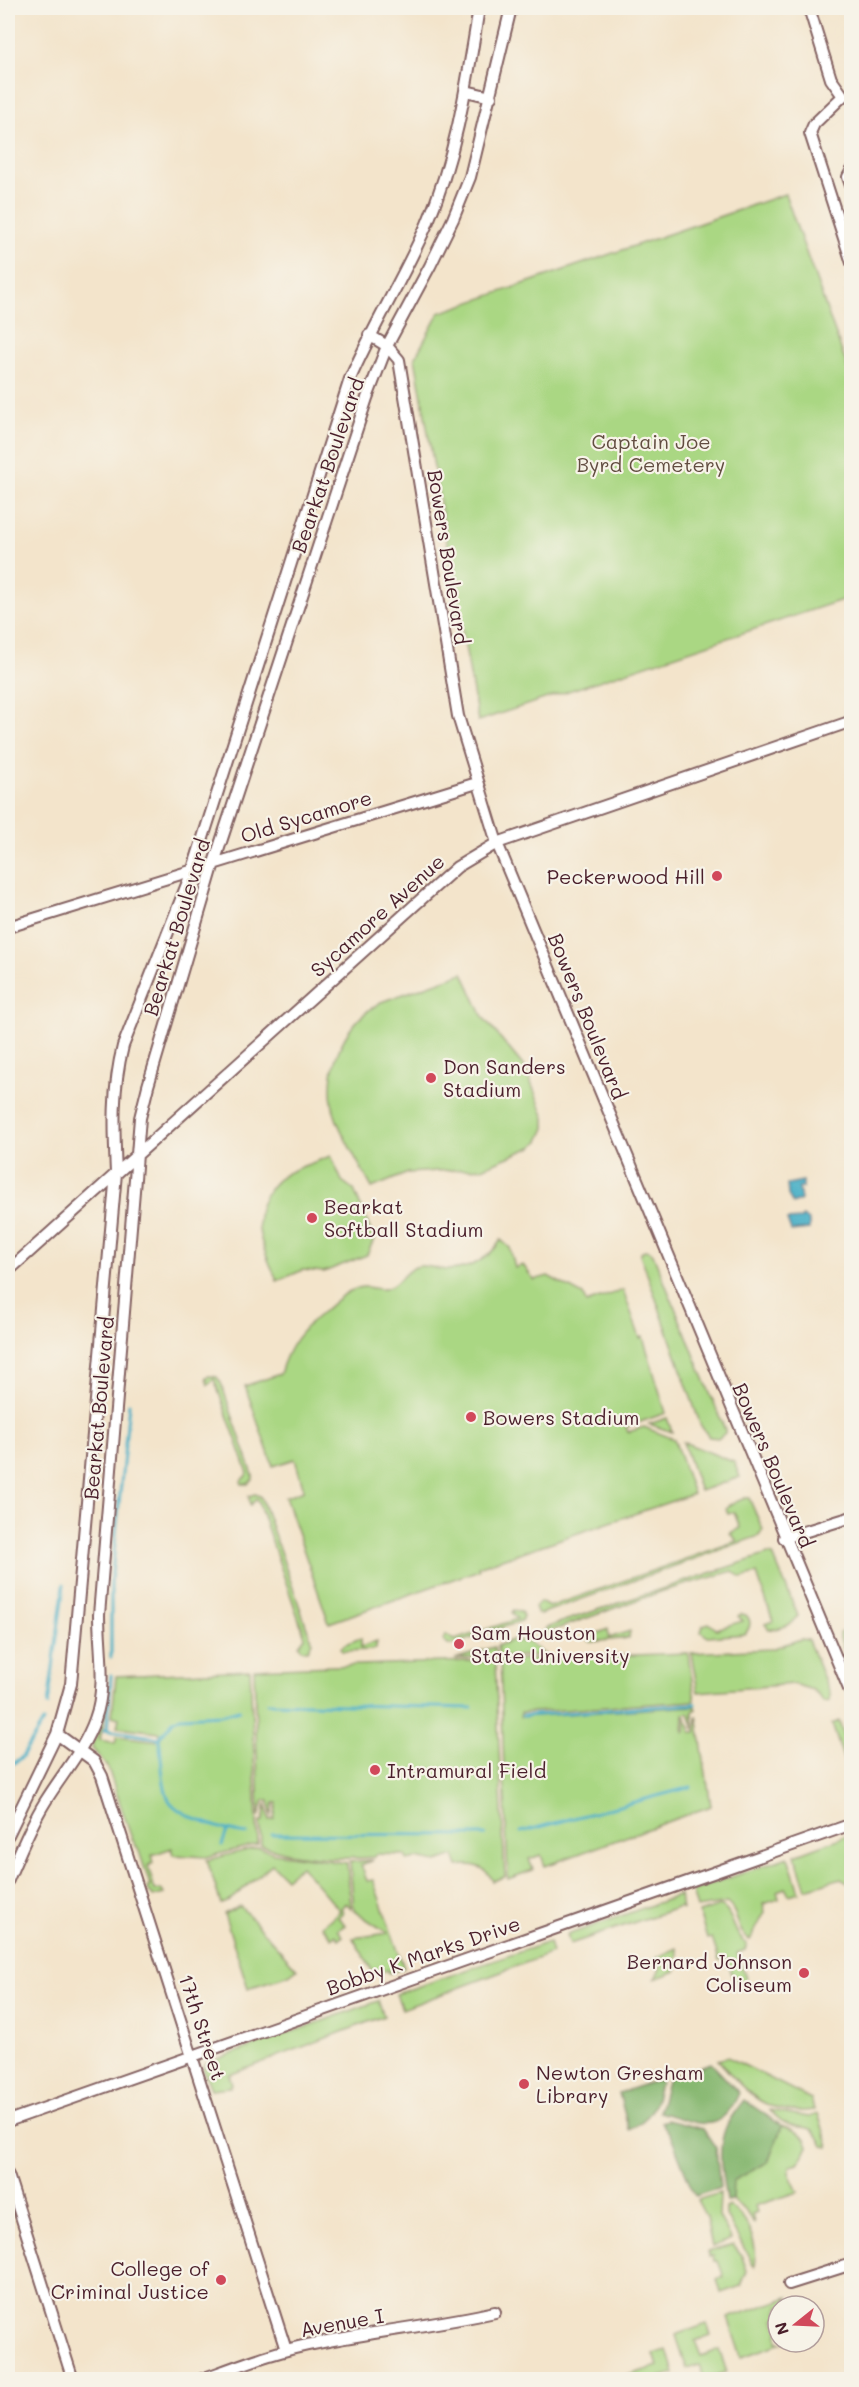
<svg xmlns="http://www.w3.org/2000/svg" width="859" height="2387" font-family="Mali,sans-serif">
<rect width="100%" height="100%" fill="#f7f3e8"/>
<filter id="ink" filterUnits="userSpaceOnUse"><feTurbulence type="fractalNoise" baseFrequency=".0167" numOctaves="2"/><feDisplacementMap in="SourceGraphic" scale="12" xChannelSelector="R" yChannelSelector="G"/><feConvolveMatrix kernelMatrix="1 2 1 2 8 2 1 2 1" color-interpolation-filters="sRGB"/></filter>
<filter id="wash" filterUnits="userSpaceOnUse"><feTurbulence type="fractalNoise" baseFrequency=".008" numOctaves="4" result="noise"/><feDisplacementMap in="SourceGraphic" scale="24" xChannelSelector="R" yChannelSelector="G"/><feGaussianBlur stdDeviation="1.35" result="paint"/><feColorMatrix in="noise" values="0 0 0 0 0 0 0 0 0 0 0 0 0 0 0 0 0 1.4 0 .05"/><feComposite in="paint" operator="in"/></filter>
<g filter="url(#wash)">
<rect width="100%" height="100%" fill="#f3e4cb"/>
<path fill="#aad783" stroke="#7a7b57" stroke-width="1.5" d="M785,194l66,183v220l-373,124 -63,-363 24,-45z
M463,973l20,44 42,51 20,50v10l-6,13 -7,6 -50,21 -74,5 -36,15c-12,-23 -27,-46 -36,-70 -15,-44 6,-94 45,-116z
M331,1156l11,25 12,9 20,49 -7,16 -43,17 -21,-2 -26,11c-11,-28 -28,-55 -12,-85 4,-7 11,-16 19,-21 14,-8 32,-13 47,-19z
M501,1240l9,8 5,20 8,-3 11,15 14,-4 35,19 3,8 37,-13 17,48 3,-1 23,76 -40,14 2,5 16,-5 30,12 19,55 -215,73 1,3 -150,53 -44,-126 19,-7 -9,-31 -22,7 -28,-80 35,-12c8,-29 22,-45 44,-63 11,-10 20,-19 34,-23 11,-4 21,5 32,-1 11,-5 15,-18 29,-21 9,-1 18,3 28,4 22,0 42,-11 54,-30z
M644,1250l6,1 3,3 72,176v3l-6,5 -10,-1 -8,-11 -61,-172z
M209,1376l8,1 4,6 32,92v4l-5,5h-6l-1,-3 7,-8 -34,-94 -6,6 -2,-8z
M667,1418l5,14 -23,-8z
M683,1442l51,20 6,15 -40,14z
M255,1494l5,2 2,4 50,142 -4,8 -7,-1 -2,-4 6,-8 -48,-138 -7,6 -1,-9z
M745,1498h4l14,32 -4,6 -219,78 -3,-1 -2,-6 5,-5 9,5 188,-66 -7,-8 10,-5 -6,-16 -6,2 -2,-5 3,-4z
M768,1554l5,1 25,61c-4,8 -20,14 -29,13l-4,-5 8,-3 -16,-47 -16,4 -8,-7 -70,20 -115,41 4,7h-4l-5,-5 3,-6 18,-7z
M513,1611l8,1 2,4 -2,5 -69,24h-4l-5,-5 3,-5 9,5 62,-21 -5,-6z
M741,1614l5,1c6,6 4,13 -1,19l-37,3 -7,-5 2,-7 6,-2 7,6 27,-8 -5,-5z
M851,1628h1l-1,39 -11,-29v-5z
M608,1629l1,9 21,-7 -1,7 -39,4 -2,-2 3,-4z
M361,1638v9l16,-6 -1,7 -4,2 -30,1 -1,-3 4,-4z
M801,1639l7,1 22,54v7l-6,1 -11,-12 -20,-6 -95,8 -7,-39 80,-4z
M512,1640l17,2 16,13 -46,2 -2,-11z
M494,1647l2,10 -41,2z
M688,1653l7,48 -174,12 -1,4 176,-11v4l-3,1 1,18 -5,-16 -5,1 -1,18h2l1,-16 5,16h5l1,-17 14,91 -166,60 -4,-11 -12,4 4,11 -25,9 -8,-219z
M495,1660l10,217 -12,4c-8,-15 -19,-18 -35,-15l-4,-10 -17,6 -21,-4 -9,2 -2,-5 -29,-1 -1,3c-35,3 -82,1 -114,-12l-1,-24h3l3,-18 3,17 5,-1 3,-16h-3l-3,14 -2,-17h-5l-5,17 -5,-148z
M250,1670l8,174 -51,13 -33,-2 -2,-7 -20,7 2,8 -6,3 7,24 6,-1 3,5 -11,3 -6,-9 3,-3 -11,-34 -7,-12 -24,-71 -16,-20 14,-39 -6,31 15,3 2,-7 42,5 2,-4 -2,-5 -42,-5 2,-9 -7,-2 4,-40z
M839,1721l12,38v23l-19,-58z
M851,1834v50l-10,-6 -35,11 -11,-34z
M259,1847l15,6 73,10 4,45 -5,-5 -5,5 3,4 -6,5 7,8 -7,5 5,6 -4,3 -4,-4 -3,3 -10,-12 18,-15 -39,-45 -15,12 -14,-14 -43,37 -8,3 -14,-44z
M788,1857l11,35 -10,3 -4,-7 -8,3 2,8 -16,5 2,8 -15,28c-15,-9 -10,-27 -23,-37l-30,5 -5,-17z
M373,1860l-12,5 6,16 6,-1 31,88 -15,5 -2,-3 -13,4 -21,-36 35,-5 -34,-22 -4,-49z
M680,1895l2,15 -2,-3 -110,37 -3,-9z
M240,1906l57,63 -8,6 -41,13 -24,-74z
M720,1906c14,5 12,29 27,38l-2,6 -8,3 11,31 -11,4 -11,-30 -7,2 -7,-22 -5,1 -8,-26z
M549,1942l3,11 -150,56 -6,-15z
M677,1948l1,7 -4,9 2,7 -21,8 9,-19 -10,3 3,-6z
M378,2001l6,15 -155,59 3,9 -2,3 -19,2 -8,-20 3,-6z
M728,2057l83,42 3,11c-48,7 -67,-17 -96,-50z
M769,2110l40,7 9,-3 11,33 -6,-1c-13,-29 -18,-12 -39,-24 -5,-2 -10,-8 -15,-12z
M782,2126c13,4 22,7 26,21l-11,17 -7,2 -1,7 9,19 -43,14 2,6 -5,2 2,9h-1l-8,-13 -13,-10v-19l36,-19z
M720,2193l-1,23 12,23 -19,8 -6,-30 -9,-17z
M729,2206c19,10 29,39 26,60l-2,-2 -28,-50v-6z
M733,2245l8,9 6,17 -6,15 -20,7 -4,-14 7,-2 -6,-16h-4l-1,-5 -4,1 -2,-5z
M789,2297l-4,9h-7v12l-3,1 3,11v12l5,1 -42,14 -13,-39z
M707,2324l4,11 -16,6 6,15 18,-6 8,22 -22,7 -6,-14 -12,4 -11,-34z
M667,2350l7,23 -21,6h-26l-1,-3 32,-10 -4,-12z"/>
<path fill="#87b871" stroke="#686c4e" stroke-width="1.5" d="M711,2063l28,30c-20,46 -42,29 -80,19l9,-35z
M661,2079c-7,28 -5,35 -32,51l-10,-37z
M744,2100l38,26 -14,36 -35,19 -1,19 -6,1c-3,-23 -10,-51 0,-74 4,-10 12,-19 18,-27z
M667,2120l36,9 13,19 4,40 -25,8 -25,-62 -9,-12z"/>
<path fill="#47afc6" stroke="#486778" stroke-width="1.5" d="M803,1181v7h-4l2,12 -8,4 -5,-9 -1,-11z
M803,1216l6,5v8l-18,2 -4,-11 14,-1z"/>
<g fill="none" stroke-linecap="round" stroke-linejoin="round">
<path stroke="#47afc6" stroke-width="3" d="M111,1657v-73l18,-180
M268,1703l204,5
M48,1705l16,-121
M239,1710l-18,5 -41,2 -7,4 -14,17c3,19 2,43 9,60 7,18 61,34 79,36
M522,1716l174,-12
M104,1730l55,8
M107,1730l4,-55
M8,1767l14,-10 21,-35
M521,1832l170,-45
M271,1834l214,1
M222,1845l5,-14"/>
</g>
</g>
<g filter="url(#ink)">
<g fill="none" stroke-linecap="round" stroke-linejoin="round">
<g stroke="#856463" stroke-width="14">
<path id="minor" d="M809,8l22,71 12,17
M466,91l25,6
M843,96l-29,28 -4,9 42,130
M852,170l-4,7 4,11
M369,335l18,11 12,14 59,356 39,127 355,853
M8,927l469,-144
M8,1271l449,-404 40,-24 355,-122
M784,1538l68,-21
M57,1734l37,27 8,15 184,574
M8,1835l49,-101 14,-50 45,-511c-2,-43 -4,-84 7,-127l70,-177 157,-490c23,-53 54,-102 77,-155 30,-70 40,-142 52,-216
M8,1880c11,-26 22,-54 37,-78 17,-28 39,-52 50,-83 12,-32 4,-70 4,-104l41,-497 8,-32 66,-223 153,-465 20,-52 43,-80 23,-47 17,-42 41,-169
M8,2121l844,-297
M8,2175l65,205
M789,2284l63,-20
M199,2380c39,-14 78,-30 119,-37 59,-12 119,-18 177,-31"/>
</g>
<use href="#minor" stroke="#fff" stroke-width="10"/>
</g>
</g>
<g fill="#d1495b" stroke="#f7f3e8" stroke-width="2">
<circle cx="717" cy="876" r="6"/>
<circle cx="431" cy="1078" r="6"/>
<circle cx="312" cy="1218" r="6"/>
<circle cx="471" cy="1417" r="6"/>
<circle cx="459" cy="1644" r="6"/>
<circle cx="375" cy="1770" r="6"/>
<circle cx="804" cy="1973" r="6"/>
<circle cx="524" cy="2084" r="6"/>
<circle cx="221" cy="2280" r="6"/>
</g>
<g text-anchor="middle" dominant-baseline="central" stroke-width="4.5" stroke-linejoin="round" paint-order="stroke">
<g font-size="20" fill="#624d41" stroke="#f7f3e8">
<text x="651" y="441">Captain Joe<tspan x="651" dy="23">Byrd Cemetery</tspan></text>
</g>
<g font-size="20" fill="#4a1f2b" stroke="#f7f3e8">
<text transform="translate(327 465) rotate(-71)">Bearkat Boulevard</text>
<text transform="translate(449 557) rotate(81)">Bowers Boulevard</text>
<text transform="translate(306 816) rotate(-17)">Old Sycamore</text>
<text transform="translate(377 915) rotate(-42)">Sycamore Avenue</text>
<text transform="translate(176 927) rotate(-73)">Bearkat Boulevard</text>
<text transform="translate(588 1016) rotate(68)">Bowers Boulevard</text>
<text transform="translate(98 1408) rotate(-85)">Bearkat Boulevard</text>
<text transform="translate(774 1465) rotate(67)">Bowers Boulevard</text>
<text transform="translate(423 1955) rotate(-19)">Bobby K Marks Drive</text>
<text transform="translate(203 2027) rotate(72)">17th Street</text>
<text transform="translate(342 2322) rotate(-10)">Avenue I</text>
</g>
<g font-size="20" fill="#4a1f2b" stroke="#f7f3e8" text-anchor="start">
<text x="705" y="876" text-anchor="end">Peckerwood Hill</text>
<text x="443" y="1066">Don Sanders<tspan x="443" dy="23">Stadium</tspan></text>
<text x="324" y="1206">Bearkat<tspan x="324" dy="23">Softball Stadium</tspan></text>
<text x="483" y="1417">Bowers Stadium</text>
<text x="471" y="1632">Sam Houston<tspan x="471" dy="23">State University</tspan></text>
<text x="387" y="1770">Intramural Field</text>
<text x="792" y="1961" text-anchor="end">Bernard Johnson<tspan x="792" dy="23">Coliseum</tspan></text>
<text x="536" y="2072">Newton Gresham<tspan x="536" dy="23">Library</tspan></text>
<text x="209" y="2268" text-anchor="end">College of<tspan x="209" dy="23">Criminal Justice</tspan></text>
</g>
</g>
<rect width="859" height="2387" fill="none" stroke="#f7f3e8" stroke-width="30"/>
<g transform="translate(796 2324) rotate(252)"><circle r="28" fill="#f7f3e8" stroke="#b29e9c" stroke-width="1.5"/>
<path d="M0-4.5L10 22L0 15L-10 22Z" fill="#d1495b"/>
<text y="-9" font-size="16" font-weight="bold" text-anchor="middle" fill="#4a1f2b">N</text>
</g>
</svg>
